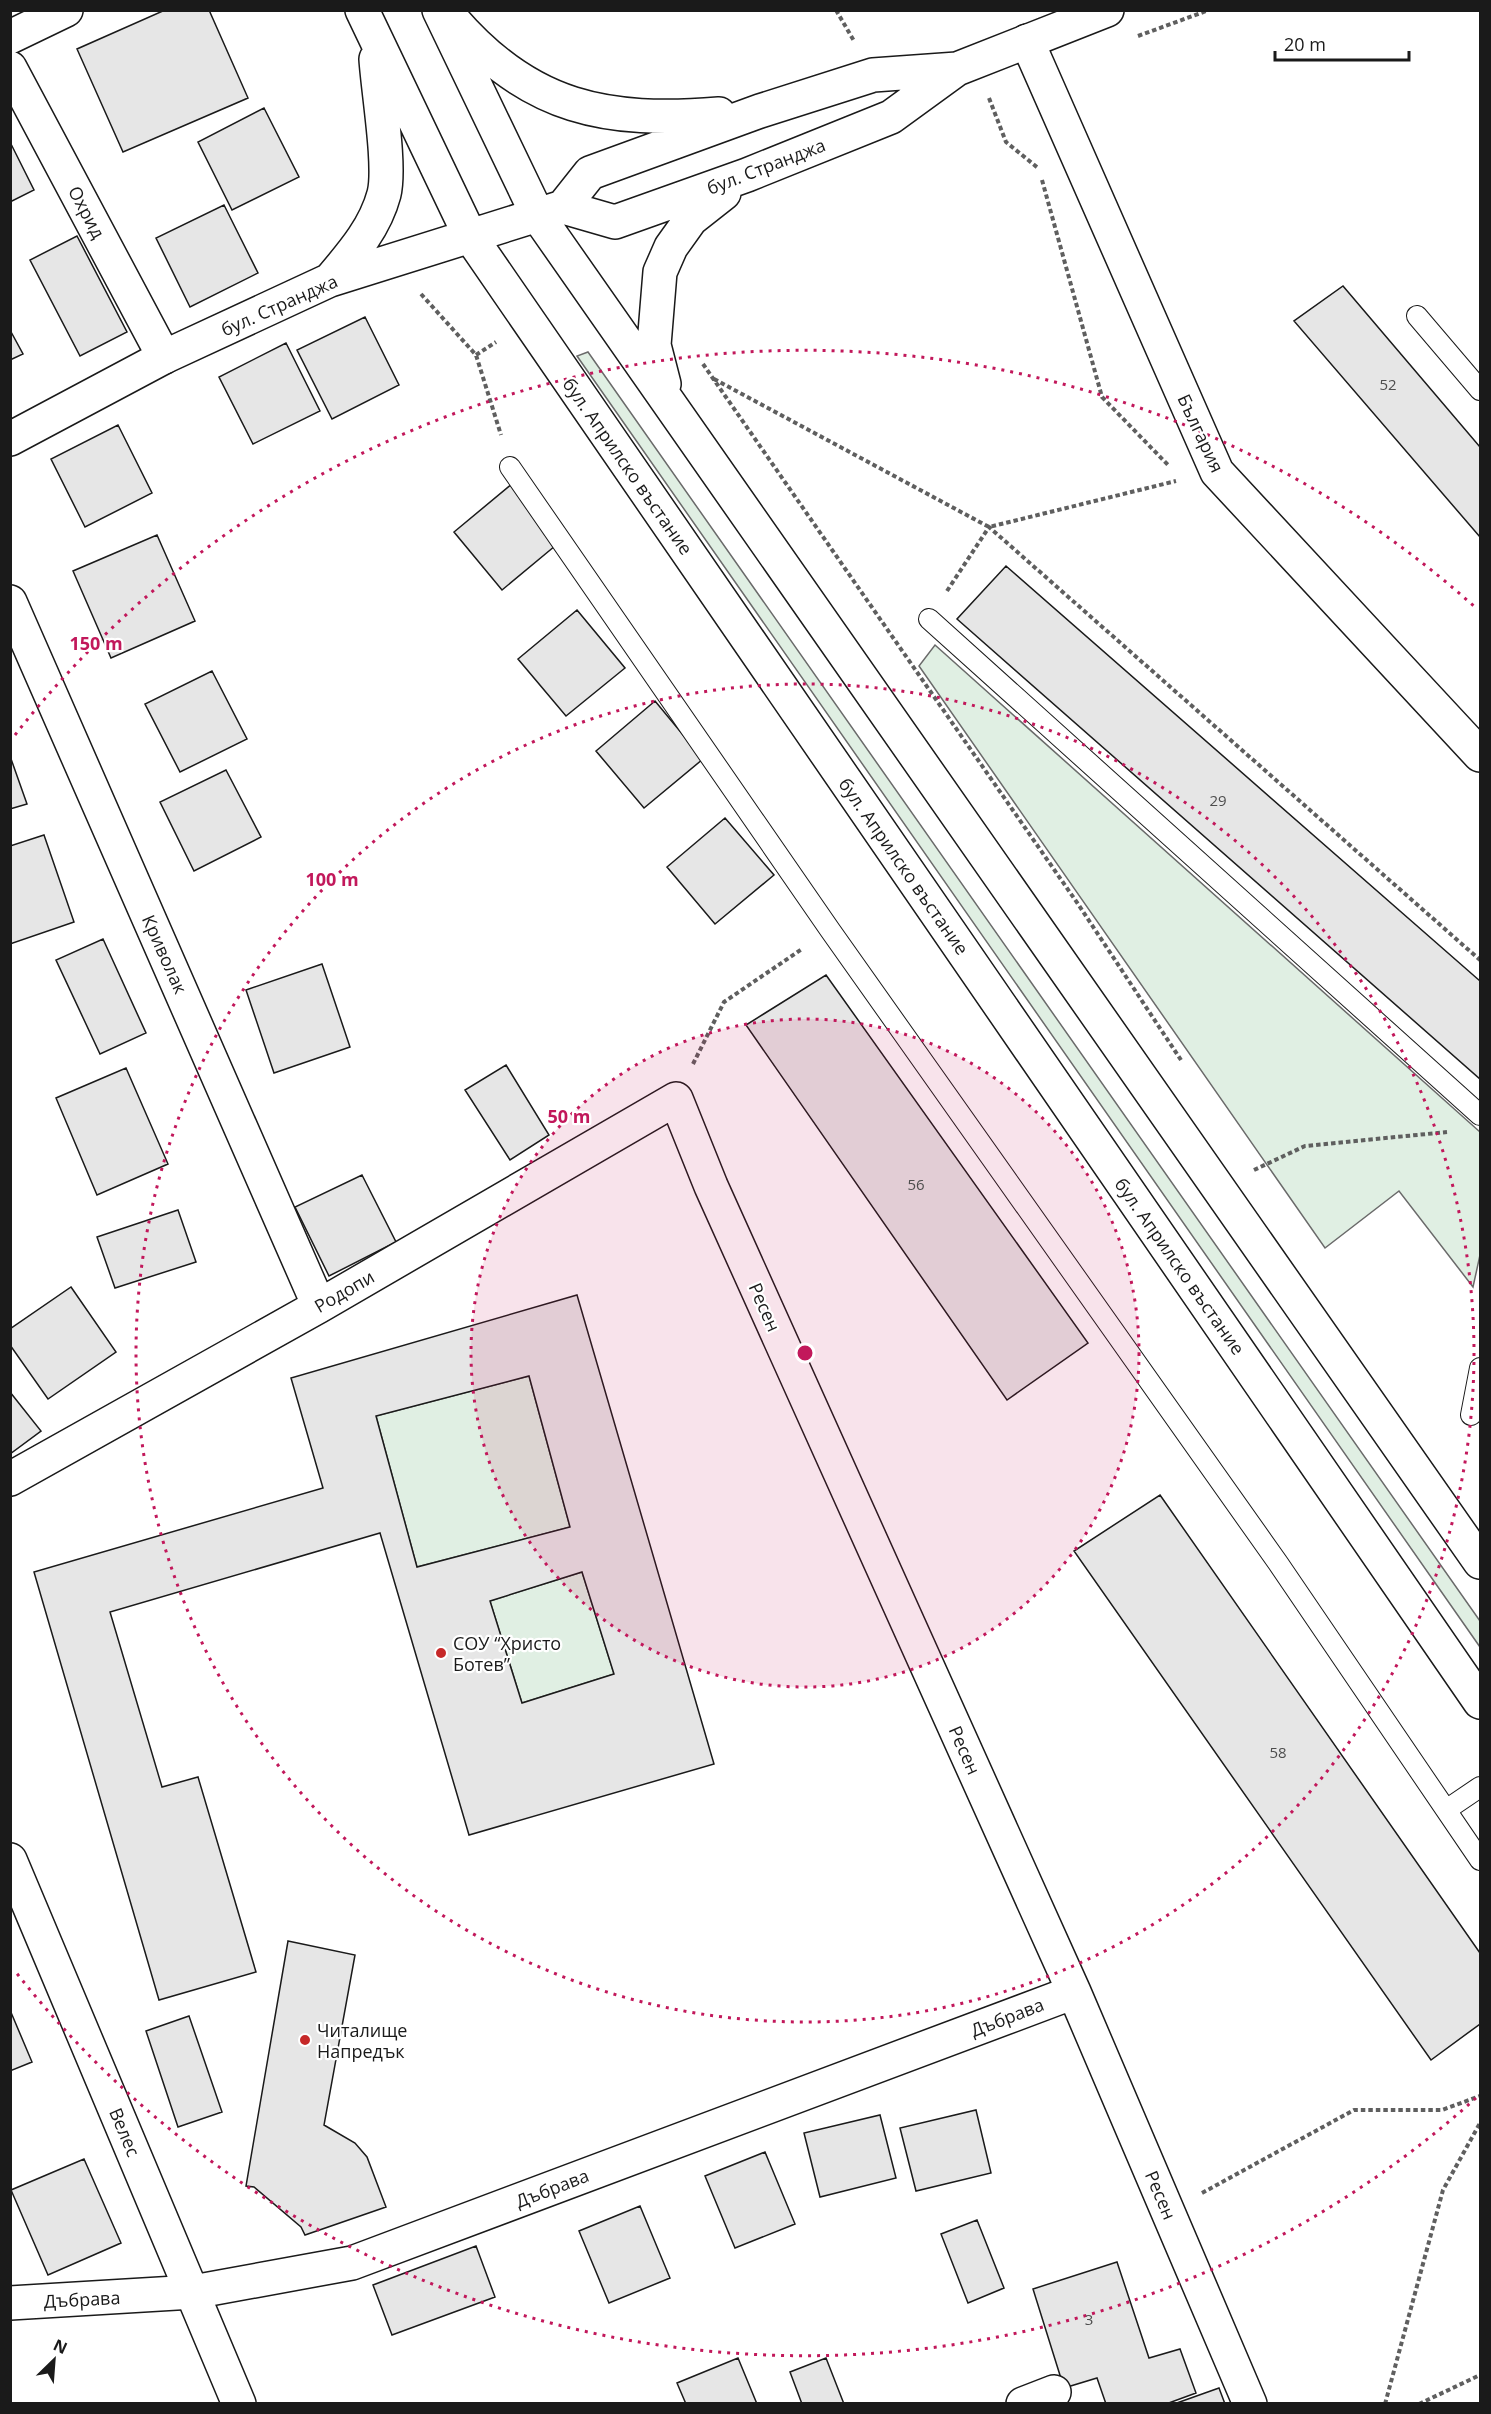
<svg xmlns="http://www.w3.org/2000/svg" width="1491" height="2414" font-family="'Open Sans',sans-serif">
<rect width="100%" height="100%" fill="#fff"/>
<path fill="#e0efe3" stroke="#6a6a6a" stroke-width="1.5" d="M588,352l892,1269v26l-903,-1291z
M935,645l545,487v123l-7,32 -74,-96 -74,57 -406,-582z
M529,1376l41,151 -153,40 -41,-151z
M582,1572l32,102 -92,29 -32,-102z"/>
<path fill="#e6e6e6" stroke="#1a1a1a" stroke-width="1.5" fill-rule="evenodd" d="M165,10h44l39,88 -125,54 -46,-103z
M264,108l35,69 -67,33 -34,-68z
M10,142l24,48 -24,12z
M224,205l34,68 -68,34 -34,-69z
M77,236l50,96 -47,24 -50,-96z
M1343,286l137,161v90l-186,-216z
M365,317l34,68 -67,34 -35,-69z
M10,330l13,24 -13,6z
M286,343l34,68 -67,33 -34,-67z
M118,425l34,68 -67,34 -34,-68z
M513,483l48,58 -59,49 -48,-58z
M157,535l38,86 -84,37 -38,-87z
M1006,566l474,415v98l-523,-460z
M577,610l48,58 -59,48 -48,-57z
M212,671l35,68 -67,33 -35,-68z
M655,701l48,58 -59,49 -48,-57z
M10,756l17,48 -17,5z
M226,770l35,67 -67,34 -34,-69z
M725,818l49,57 -59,49 -48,-57z
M44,835l30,87 -64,22v-98z
M103,939l43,94 -46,21 -44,-94z
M322,964l28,83 -76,26 -28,-83z
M826,975l262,368 -81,57 -261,-375z
M506,1065l43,70 -39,25 -45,-70z
M126,1068l42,96 -71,31 -41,-97z
M362,1175l34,67 -67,34 -34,-69z
M178,1210l18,52 -81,26 -18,-51z
M71,1287l45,65 -68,47 -38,-54v-16z
M577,1295l137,469 -245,71 -89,-302 -270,79 52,175 36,-10 58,195 -97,28 -125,-428 289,-84 -32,-110zM529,1376l41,151 -153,40 -41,-151zM582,1572l32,102 -92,29 -32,-102z
M10,1392l31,39 -31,23z
M1160,1495l320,458v71l-49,36 -357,-509z
M288,1941l67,14 -31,170 31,18 12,14 19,50 -81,28 -4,-8 -47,-40 -8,-1z
M10,2010l22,52 -22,9z
M189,2016l33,96 -44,15 -32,-96z
M976,2110l15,63 -75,18 -16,-63z
M880,2115l16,63 -76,19 -16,-64z
M765,2152l30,72 -60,24 -30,-72z
M84,2159l37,84 -73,32 -37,-85z
M640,2206l30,72 -61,25 -30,-72z
M977,2220l27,68 -36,15 -27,-69z
M476,2246l19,51 -103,38 -19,-50z
M1117,2262l32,96 31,-9 16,44 -30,11h-60l-9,-26 -33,10 -31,-99z
M738,2358l19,46h-71l-9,-21z
M826,2358l18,46h-42l-12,-32z
M1219,2388l6,16h-51z"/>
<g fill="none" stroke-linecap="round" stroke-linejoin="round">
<g stroke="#1a1a1a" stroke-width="22">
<path id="lane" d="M1417,316l63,74
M510,467l320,463 448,633 202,297
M929,619l551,496
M1471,1415l9,-47
M1446,1810l34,-23"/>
</g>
<g stroke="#1a1a1a" stroke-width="36">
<path id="street" d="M10,37l56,-27
M1027,41l190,431 263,283
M10,68l154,289
M10,602l309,704
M10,1479l309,-173 357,-207 35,87 363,806 176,412
M10,2303l183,-11 159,-29 722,-271
M1023,2404l31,-12"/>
</g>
<g stroke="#1a1a1a" stroke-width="36">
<path id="secondary" d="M362,10l108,226 1010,1466
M439,10l99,206 942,1346
M453,20c77,89 154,103 266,94
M563,207l52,15 132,-47 144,-58 66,-48 150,-59
M330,280c22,-26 45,-52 54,-86 7,-28 -6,-103 -8,-135
M664,384l-10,-39 6,-73 11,-25 20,-28 33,-26
M10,439l154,-82 166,-77 233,-73 27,-34 170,-62 113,-36 84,-6
M10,1860l229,544"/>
</g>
<path stroke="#5f5f5f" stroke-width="4" stroke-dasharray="4.5 3" stroke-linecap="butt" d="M836,10l18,31
M1138,36l71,-26
M989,98l17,44 32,26
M1042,180l60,217 66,68
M421,294l55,61 25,80
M476,355l20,-13
M703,364l375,540 103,156
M714,379l275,148 187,-46
M947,591l42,-64 491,433
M693,1064l31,-62 78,-53
M1254,1170l51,-24 142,-14
M1202,2193l152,-83h88l38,-14
M1385,2404l58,-214 37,-67
M1419,2404l61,-29"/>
<use href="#lane" stroke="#fff" stroke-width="20"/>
<use href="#street" stroke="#fff" stroke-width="33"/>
<use href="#secondary" stroke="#fff" stroke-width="33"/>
</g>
<circle cx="805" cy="1353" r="334" fill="#c2185b" fill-opacity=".12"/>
<g fill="none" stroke="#c2185b" stroke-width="3" stroke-dasharray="3 6">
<circle cx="805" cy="1353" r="334"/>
<circle cx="805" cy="1353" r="669"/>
<path d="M1476 2098A1003 1003 0 0 1 15 1971M15 735A1003 1003 0 0 1 1476 608"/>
</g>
<g fill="#c62828" stroke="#fff" stroke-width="2">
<circle cx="441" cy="1653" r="6"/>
<circle cx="305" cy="2040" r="6"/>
</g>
<g text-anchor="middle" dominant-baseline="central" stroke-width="4.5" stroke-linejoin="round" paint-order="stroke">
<g font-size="15" fill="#4d4d4d">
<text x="1388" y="384">52</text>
<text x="1218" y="800">29</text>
<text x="916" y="1184">56</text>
<text x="1278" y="1752">58</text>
<text x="1089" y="2319">3</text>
</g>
<g font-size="18" fill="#1a1a1a" stroke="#fff">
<text transform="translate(766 166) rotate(-21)">бул. Странджа</text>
<text transform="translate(87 212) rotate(62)">Охрид</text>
<text transform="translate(279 305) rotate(-24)">бул. Странджа</text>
<text transform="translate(1201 433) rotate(65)">България</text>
<text transform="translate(628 466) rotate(55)">бул. Априлско въстание</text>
<text transform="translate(904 866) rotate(55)">бул. Априлско въстание</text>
<text transform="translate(165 954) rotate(66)">Криволак</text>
<text transform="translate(1180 1266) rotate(55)">бул. Априлско въстание</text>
<text transform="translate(344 1291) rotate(-30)">Родопи</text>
<text transform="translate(765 1307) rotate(66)">Ресен</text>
<text transform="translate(965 1750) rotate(66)">Ресен</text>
<text transform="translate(1007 2017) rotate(-21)">Дъбрава</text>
<text transform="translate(125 2132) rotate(67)">Велес</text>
<text transform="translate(552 2188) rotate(-21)">Дъбрава</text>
<text transform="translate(1161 2195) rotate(67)">Ресен</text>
<text transform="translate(82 2299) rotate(-3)">Дъбрава</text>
</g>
<g font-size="18" fill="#1a1a1a" stroke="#fff" text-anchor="start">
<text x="453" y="1643">СОУ “Христо<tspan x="453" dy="21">Ботев”</tspan></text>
<text x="317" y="2030">Читалище<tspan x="317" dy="21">Напредък</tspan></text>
</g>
</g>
<circle cx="805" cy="1353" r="9" fill="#c2185b" stroke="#fff" stroke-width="3"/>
<g font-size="18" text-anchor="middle" font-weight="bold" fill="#c2185b" stroke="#fff" stroke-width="4.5" stroke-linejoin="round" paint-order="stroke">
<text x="96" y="650">150 m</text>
<text x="332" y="886">100 m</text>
<text x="569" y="1123">50 m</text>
</g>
<rect width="1491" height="2414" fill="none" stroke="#1a1a1a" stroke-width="24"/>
<g transform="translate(54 2360) rotate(25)" stroke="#ffffff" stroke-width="4.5" paint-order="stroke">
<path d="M0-4.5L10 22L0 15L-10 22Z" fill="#1a1a1a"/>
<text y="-9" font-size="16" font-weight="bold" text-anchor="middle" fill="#1a1a1a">N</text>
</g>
<path d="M1275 51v9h134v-9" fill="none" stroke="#1a1a1a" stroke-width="3"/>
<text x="1284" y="51" font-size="18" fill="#1a1a1a" stroke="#ffffff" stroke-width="4.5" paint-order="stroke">20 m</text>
</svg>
